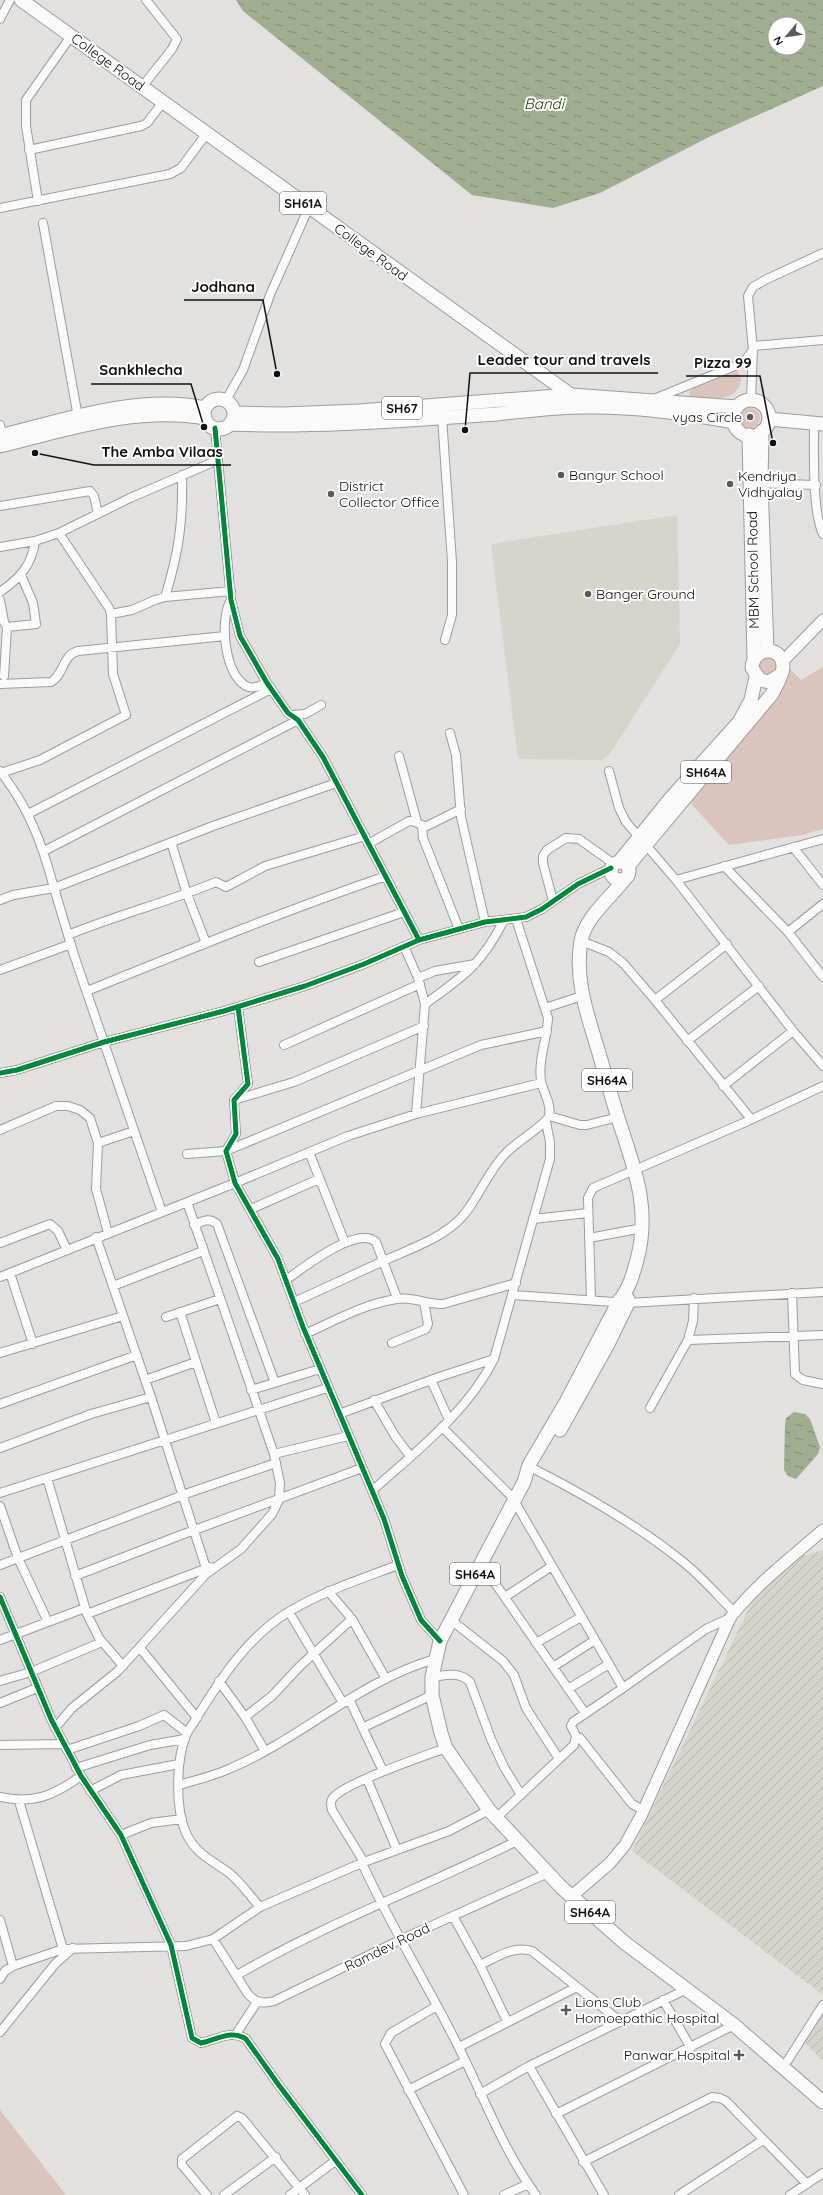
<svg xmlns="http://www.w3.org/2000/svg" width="823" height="2195" font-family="Quicksand,sans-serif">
<defs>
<pattern id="industrial-furrows" width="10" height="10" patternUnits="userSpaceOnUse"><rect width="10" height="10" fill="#d7d4ce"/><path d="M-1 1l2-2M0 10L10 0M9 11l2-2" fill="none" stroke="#b8b5b0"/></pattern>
<pattern id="water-ripples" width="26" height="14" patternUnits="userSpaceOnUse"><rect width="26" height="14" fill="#a0ad91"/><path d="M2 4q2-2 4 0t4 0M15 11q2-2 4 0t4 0" fill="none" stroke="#818b75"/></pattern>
</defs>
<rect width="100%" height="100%" fill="#e2e1df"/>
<path fill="#d7d4ce" d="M677,515l3,129 -71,111 -8,5 -83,-1 -27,-215z"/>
<path fill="url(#industrial-furrows)" d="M823,1550v445l-191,-144 137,-285z
M823,2003v58l-21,-21z"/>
<path fill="#d9c4be" d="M737,372c4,4 5,7 3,12 -6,19 -33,14 -49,15l-2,-7 5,-4z
M740 418a10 10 0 1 1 20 0a10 10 0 1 1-20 0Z
M759 666a9 9 0 1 1 18 0a9 9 0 1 1-18 0Z
M823,667v162l-21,6 -73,10 -43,-47 104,-129 11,11z
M0,2110l66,85h-66z"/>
<path fill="url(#water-ripples)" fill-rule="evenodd" d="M236,0h587v86l-112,50 -111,57 -47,15 -81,-13 -229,-184zM775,24h24v24h-24z
M794,1412l11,2 5,5 10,28 -2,7 -22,25 -8,-3 -4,-6 1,-46 1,-6z"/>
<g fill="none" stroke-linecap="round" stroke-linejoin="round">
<g stroke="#9d9c9b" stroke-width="10">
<path id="street" d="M0,19l10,-19
M142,87l30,-38 5,-10 -31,-39
M29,150l112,-24 6,-3 16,-21
M38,201l-12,-75v-26l45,-64
M0,208l170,-34 11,-6 26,-35
M43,223l35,194
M753,346l70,-6
M654,399l81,-33 9,-4 9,-12
M226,400l17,-30 27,-75 39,-88
M751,400l2,-50 -5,-54 5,-9 14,-8 56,-26
M442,417l10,145v53l-7,25
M814,424c0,26 -2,88 9,110
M0,425l2,10
M215,428l16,172 9,36 27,47 21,30 10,7 25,37 96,183
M757,483l59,2
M0,506l90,-15 4,5 4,18
M0,547l35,-6 24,-8 71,-35 88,-38
M0,592c20,-14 32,-27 35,-51
M165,597c14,-45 18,-75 17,-122
M0,600l4,22 3,5 29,-3 -3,-21 -12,-28
M231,600c-12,18 -7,79 18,87 6,2 12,-2 18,-4
M111,614l21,-4 23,-10 10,-3 66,-6
M4,676l3,-49
M0,684l51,-2c13,-7 11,-27 27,-31l147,-15
M293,715l12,-1 16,-9
M450,733l6,22 5,62 24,105
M399,756l18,66
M0,771c29,37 42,72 54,117l159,-62 123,-43
M609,771l10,37 7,14 50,58 117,151
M1,773l39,-13 86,-45 -13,-41 -2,-60 -2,-6 -50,-75
M28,814l243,-125
M422,825l1,13 36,91
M171,842l16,52 19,49
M368,844l41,-23c8,-1 11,6 18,5l34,-17
M793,847l30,38
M44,851l254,-131
M724,866l64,66 35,45
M676,880l147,-41
M0,900l13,-5 41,-7 20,67 88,257
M553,901l-10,-38v-7l4,-6 19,-12 13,1 35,25
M788,932l35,-28
M68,935c49,-20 100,-33 148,-53l10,5 39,-21 100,-30
M581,941l28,11 14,11 32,37 96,119
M404,946l14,32 7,26 -9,110
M259,962l145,-50
M0,970l71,-26
M418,978l17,-7 40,-7
M87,991c99,-40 197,-80 299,-115
M655,1000l72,-56
M425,1004c39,-28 57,-40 79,-84
M238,1007l10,77 -14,16 2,34 -10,17 9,32 43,76 25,68 81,192 18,57 19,44 19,21
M545,1008l37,-12
M687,1041l72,-55
M284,1045l136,-61
M0,1073l17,-3 87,-28 120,-31 81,-25 59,-22 55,-24 66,-18 41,-5 16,-8 36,-25 33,-16
M723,1086l70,-55 30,35
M234,1100l60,-18 130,-56
M549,1116l31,9h7l31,-8
M0,1130l56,-24h12l12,4 10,8 8,25 -2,46 12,44
M98,1143l36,-12
M309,1152l36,91
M187,1154l39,-3 255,-106 66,-14
M251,1209l68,-30
M533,1219l55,-6
M194,1225c9,-4 15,-8 23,-1l58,159
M96,1237l55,160 55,171
M589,1238l54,-10
M0,1243l50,-19 8,7 9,19
M10,1273l23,71
M0,1277l235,-94 113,-47 68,-22 125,-31
M286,1280c17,-12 71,-55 90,-38l21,56
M113,1286l90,-35
M792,1293l3,81 8,6 20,4
M513,1295l115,8 195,-11
M591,1299l-3,-101 5,-10 155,-67 75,-35
M294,1302c32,-15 64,-29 96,-44 23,-10 48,-19 67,-36 19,-17 29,-49 49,-69 7,-8 41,-30 43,-37 3,-12 -6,-24 -8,-35 -3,-22 6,-41 7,-63l-32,-99
M180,1312l36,111
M166,1317l54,-18
M305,1334c29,-13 61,-31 92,-35 16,-3 30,6 46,5l73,-21
M688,1340l135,-5
M392,1343l34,-14 2,-5 -4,-22
M0,1353l123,-37
M145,1380l51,-18
M431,1380l18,40
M251,1390l69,-21
M374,1400l21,36 15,20
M0,1404l137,-49
M650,1408l38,-68 5,-19 1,-23
M339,1414l100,-37 55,-18
M442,1427l70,70 111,191
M0,1448l91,-34 60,-17
M274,1454l74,-18
M536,1470c51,26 101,55 146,91 19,15 35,34 52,51
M47,1478l40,136 12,24 24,28
M372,1491c43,-39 95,-78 122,-132l56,-200v-17l-4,-20
M0,1493l327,-105
M0,1506l18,52 30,64
M481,1563l104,150
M0,1565l191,-73 85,-29
M75,1576l106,-41 181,-67
M328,1591l24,28 34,60
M0,1597l51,122 30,57 40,59 50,110 21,93 9,5c15,-3 31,-14 45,-4l32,45 84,111
M505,1597l47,-31
M289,1612l54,91
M87,1614l123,-47
M451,1620l52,41 11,14 12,33 33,51
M0,1640l85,-32
M536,1643l45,-26
M140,1648l57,70
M553,1667l42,-27
M432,1677c15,-2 26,-6 38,5l21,57 13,28 17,28
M0,1681l31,-9 71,-30
M219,1681l26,36 20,34
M568,1689l41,-25
M349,1699l34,72
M0,1703l37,-15
M245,1717l27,-21 28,-30 52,-47
M55,1728l17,-20 46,-37 88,-97 35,-25 31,-35 7,-14 1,-17 -6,-29 -87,-252
M362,1728l70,-33
M576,1736l4,2 52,66 11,6
M0,1745l64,-1
M67,1750l72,-24 25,-11 23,18
M76,1768l74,-23 35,-6
M367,1779l30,71
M179,1785c17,-5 35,-9 52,-17 71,-30 128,-87 204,-109
M90,1791l31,-16 58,-11
M0,1797c34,7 53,-1 81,-21
M19,1801l44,148
M496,1818l78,-73 2,-9 -5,-10 2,-4 50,-34 83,-59 24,-11
M121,1835l30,-12 31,-4
M364,1862l-32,-52c-1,-4 -2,-9 1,-12 9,-14 94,-43 113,-50
M362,1863c29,64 66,122 97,185 25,49 44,102 77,147
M260,1907c-10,-11 -20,-26 -32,-35 -17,-12 -33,-19 -42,-39 -11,-25 -10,-72 0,-98 3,-6 8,-12 11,-18 25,-40 51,-81 93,-106 34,-20 71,-32 108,-46
M453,1916l27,49 27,56
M0,1920l13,46
M213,1939l47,-32 104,-45 85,-31 40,-21
M480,1965c17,-8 34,-20 52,-14l89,71
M237,1975c90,-52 187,-88 280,-134
M0,1979l5,-8 8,-5 50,-17 123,-3 27,-7 35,55c8,9 15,10 26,7l126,-61 148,-67
M663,2000l28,48
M437,2006l-46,27 -6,11 79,151
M0,2032l55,-68 18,-16
M236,2034l21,-32
M459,2047l118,-60
M788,2060l35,-55
M408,2090l57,-29
M480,2094l49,-28
M556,2114l178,-89
M583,2162l129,-65 8,1 6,3 81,83
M207,2195l-25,-30v-6l55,-43 5,2 63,77
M224,2195l52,-38
M290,2195l45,-34
M504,2195l24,-11
M604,2195l-75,-129 158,-77
M679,2195l84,-55
M790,2195l33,-22"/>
</g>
<g stroke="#9d9c9b" stroke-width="13">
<path id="secondary" d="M782,662l41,-42
M572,1896l38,-33 15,-18 16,-29 89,-198c26,-34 61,-60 93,-88"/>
</g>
<g stroke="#9d9c9b" stroke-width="15">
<path id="primary" d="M21,0l550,395 13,12
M204 414a15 15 0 1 1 30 0a15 15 0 1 1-30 0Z
M733 418a18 18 0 1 1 36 0a18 18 0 1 1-36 0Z
M234,413l50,1 75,-3 212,-16 166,12
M769,419l54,5
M230,424c88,4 178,-4 266,-10 29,-3 58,-7 88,-7 50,-1 101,6 150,15
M762,431l-1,52 6,167
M749,435l5,223
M0,436c64,-16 139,-42 205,-28
M0,446c66,-16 136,-40 205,-28
M611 871a9 9 0 1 1 18 0a9 9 0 1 1-18 0Z
M619,862l51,-63 69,-77 12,-22 5,-23
M628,866l144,-172c4,-8 11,-19 11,-27 1,-21 -30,-22 -31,1l8,12 9,2 11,-7
M624,880c-14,18 -39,38 -43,61 -6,34 4,67 14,99 8,26 15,52 23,78 16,50 33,89 19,142 -4,15 -8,29 -18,41l-53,101 -37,63 -5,17 -84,159 -8,36v18l9,38 5,15 43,62 72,77 64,56 109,82 89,77
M560,1430l48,-86 20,-41v-4"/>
</g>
<use href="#street" stroke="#fbfafa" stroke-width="8"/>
<use href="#secondary" stroke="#fbfafa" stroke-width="11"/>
<use href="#primary" stroke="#fbfafa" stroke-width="13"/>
<g stroke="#fff" stroke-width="8">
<path id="cycleway" d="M215,428l16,172 9,36 27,47 21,30 10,7 25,37 96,183
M238,1007l10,77 -14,16 2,34 -10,17 9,32 43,76 25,68 81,192 18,57 19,44 19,21
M0,1073l17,-3 87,-28 120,-31 81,-25 59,-22 55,-24 66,-18 41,-5 16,-8 36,-25 33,-16
M0,1597l51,122 30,57 40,59 50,110 21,93 9,5c15,-3 31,-14 45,-4l32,45 84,111"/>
</g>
<use href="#cycleway" stroke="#00873e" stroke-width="5"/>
</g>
<g fill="#5a5a58" stroke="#fff" stroke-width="1.5">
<circle cx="750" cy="417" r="4"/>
<circle cx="561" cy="475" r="4"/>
<circle cx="730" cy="484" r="4"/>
<circle cx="331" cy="494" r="4"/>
<circle cx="588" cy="594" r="4"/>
<path d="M564 2004h4v4h4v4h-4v4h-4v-4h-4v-4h4z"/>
<path d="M737 2049h4v4h4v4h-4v4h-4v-4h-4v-4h4z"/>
</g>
<g text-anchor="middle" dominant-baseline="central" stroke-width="4" stroke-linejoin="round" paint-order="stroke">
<g fill="#fff" stroke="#585858" stroke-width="1">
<rect x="280" y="192" width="46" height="22" rx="3"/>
<rect x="382" y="397" width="40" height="22" rx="3"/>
<rect x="681" y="761" width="50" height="22" rx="3"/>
<rect x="582" y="1069" width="50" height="22" rx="3"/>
<rect x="450" y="1563" width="50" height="22" rx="3"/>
<rect x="565" y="1901" width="50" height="22" rx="3"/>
</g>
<g font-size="13" font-weight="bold" fill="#111110">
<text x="303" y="203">SH61A</text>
<text x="402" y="408">SH67</text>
<text x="706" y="772">SH64A</text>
<text x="607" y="1080">SH64A</text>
<text x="475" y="1574">SH64A</text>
<text x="590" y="1912">SH64A</text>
</g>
<g font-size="14" fill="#111110" stroke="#fff">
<text transform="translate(108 62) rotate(36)">College Road</text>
<text transform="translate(371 252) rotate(36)">College Road</text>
<text transform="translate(753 570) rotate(-91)">MBM School Road</text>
<text transform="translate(387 1947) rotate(-26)">Ramdev Road</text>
</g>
<g font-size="14" fill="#111110" stroke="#fff" text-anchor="start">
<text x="742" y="417" text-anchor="end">vyas Circle</text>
<text x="569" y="475">Bangur School</text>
<text x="738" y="476">Kendriya<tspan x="738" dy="16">Vidhyalay</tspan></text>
<text x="339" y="486">District<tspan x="339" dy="16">Collector Office</tspan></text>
<text x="596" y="594">Banger Ground</text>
<text x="575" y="2002">Lions Club<tspan x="575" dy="16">Homoepathic Hospital</tspan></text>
<text x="730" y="2055" text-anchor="end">Panwar Hospital</text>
</g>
<g font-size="15" font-style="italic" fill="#263f00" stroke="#fff">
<text x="544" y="103">Bandi</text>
</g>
</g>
<path fill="none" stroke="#111110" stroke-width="1.5" d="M277 374L263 300H184M465 430L470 373H658M773 443L760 376H686M204 427L191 384H91M35 453L94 465H231"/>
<g fill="#111110" stroke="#fff" stroke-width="1.5">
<circle cx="277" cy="374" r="4"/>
<circle cx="465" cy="430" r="4"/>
<circle cx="773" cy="443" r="4"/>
<circle cx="204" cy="427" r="4"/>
<circle cx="35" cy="453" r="4"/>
</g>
<g font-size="15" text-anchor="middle" font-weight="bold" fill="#111110" stroke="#fff" stroke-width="4" stroke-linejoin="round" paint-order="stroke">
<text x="223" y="292">Jodhana</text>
<text x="564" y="365">Leader tour and travels</text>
<text x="723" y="368">Pizza 99</text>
<text x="141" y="375">Sankhlecha</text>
<text x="162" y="457">The Amba Vilaas</text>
</g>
<g transform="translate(787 36) rotate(241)"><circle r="19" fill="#ffffff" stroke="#a0a09f"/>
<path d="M0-3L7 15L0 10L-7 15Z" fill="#5a5a58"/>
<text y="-6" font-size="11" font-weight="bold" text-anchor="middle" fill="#111110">N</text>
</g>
</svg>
